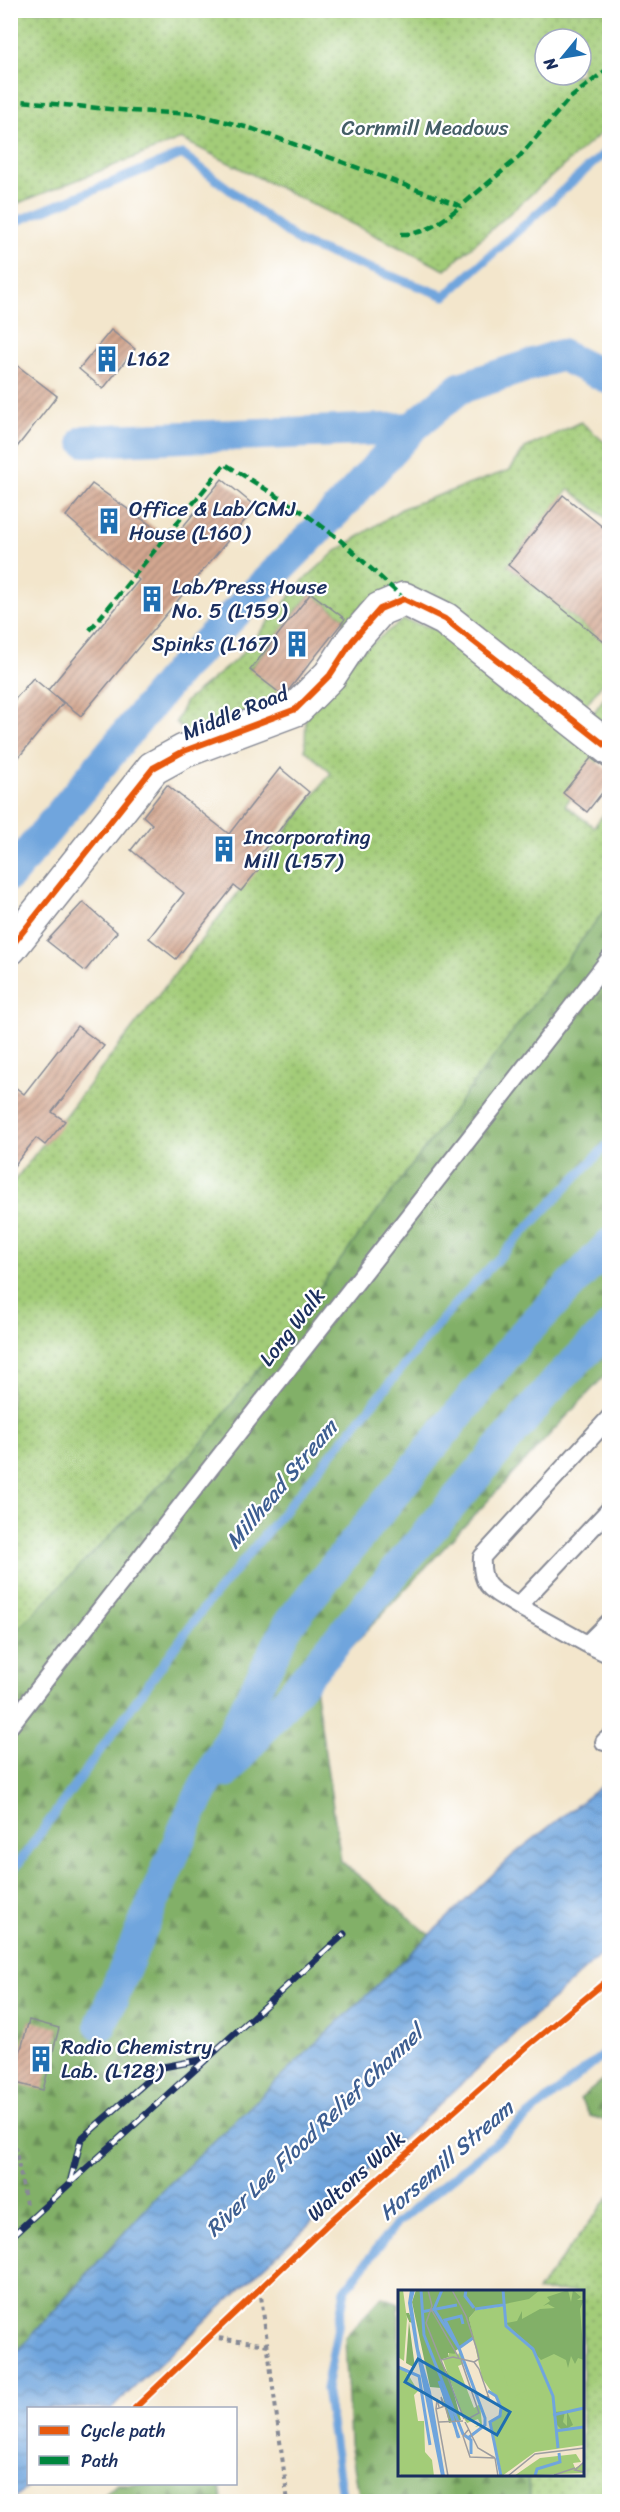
<svg xmlns="http://www.w3.org/2000/svg" width="620" height="2512" font-family="Sriracha,sans-serif">
<defs>
<pattern id="grass-dots" width="8" height="8" patternUnits="userSpaceOnUse" patternTransform="scale(1.5)"><rect width="8" height="8" fill="#a3cc78"/><path d="M2 2h.1M6 6h.1" fill="none" stroke="#84a666" stroke-width="1.8" stroke-linecap="round"/></pattern>
<pattern id="forest-firs" width="22" height="20" patternUnits="userSpaceOnUse" patternTransform="scale(1.5)"><rect width="22" height="20" fill="#82b068"/><path d="M5 1l3.5 6h-7zM16 11l3.5 6h-7z" fill="#6a9059"/></pattern>
<pattern id="water-waves" width="16" height="10" patternUnits="userSpaceOnUse" patternTransform="scale(1.5)"><rect width="16" height="10" fill="#70a5dd"/><path d="M0 5q4-4 8 0t8 0" fill="none" stroke="#5b87b6"/></pattern>
<pattern id="building-hatch" width="6" height="6" patternUnits="userSpaceOnUse" patternTransform="scale(1.5)"><rect width="6" height="6" fill="#d3a790"/><path d="M-1 1l2-2M0 6l6-6M5 7l2-2" fill="none" stroke="#aa8879"/></pattern>
</defs>
<rect width="100%" height="100%" fill="#fff"/>
<filter id="ink" filterUnits="userSpaceOnUse"><feTurbulence type="fractalNoise" baseFrequency=".0167" numOctaves="2"/><feDisplacementMap in="SourceGraphic" scale="12" xChannelSelector="R" yChannelSelector="G"/><feConvolveMatrix kernelMatrix="1 2 1 2 8 2 1 2 1" color-interpolation-filters="sRGB"/></filter>
<filter id="wash" filterUnits="userSpaceOnUse"><feTurbulence type="fractalNoise" baseFrequency=".008" numOctaves="4" result="noise"/><feDisplacementMap in="SourceGraphic" scale="24" xChannelSelector="R" yChannelSelector="G"/><feGaussianBlur stdDeviation="1.35" result="paint"/><feColorMatrix in="noise" values="0 0 0 0 0 0 0 0 0 0 0 0 0 0 0 0 0 1.4 0 .05"/><feComposite in="paint" operator="in"/></filter>
<g filter="url(#wash)">
<rect width="100%" height="100%" fill="#f3e6cc"/>
<path fill="url(#grass-dots)" stroke="#5f7e6b" stroke-width="1.5" fill-rule="evenodd" d="M10,11h599v115l-164,144 -264,-131 -170,67zM545,39h36v36h-36z
M581,422l28,24v74l-40,-31 -61,76 101,81v28l-26,35 -159,-113 -87,45 8,-22 -34,-26 -61,76 43,34 -99,39 -18,-20 10,-21 52,-43 65,-77 33,-30 67,-43 107,-38 15,-22z
M403,620l41,11 158,126 -37,48 29,22 15,-20v139l-598,765v-526l320,-412 -26,-23 1,-39 49,-55z
M609,691v38l-17,-14z
M609,2197v304h-80l-1,-26 54,-1v-182l-45,-1z"/>
<path fill="url(#forest-firs)" stroke="#4e7063" stroke-width="1.5" d="M609,904v467l-294,315 26,175 89,74 -271,259 -148,165 -1,-722 196,-199z
M609,2075v46l-19,-5 -10,-17z
M382,2297l17,6 1,171 128,1 1,26h-169l-10,-58 -5,-106z
M117,2484h102l4,17h-126z"/>
<path fill="url(#water-waves)" stroke="#466a9e" stroke-width="1.5" d="M609,1780v167l-497,461h-84v76h3l-20,17v-142l148,-165 355,-340z"/>
<g fill="none" stroke-linecap="round" stroke-linejoin="round">
<path stroke="#70a5dd" stroke-width="9" d="M10,224l172,-70 119,89 144,53 165,-148
M10,1875l189,-261 256,-310 155,-162
M343,2502l-17,-113 19,-99 51,-66 214,-175"/>
<path stroke="#70a5dd" stroke-width="32" d="M85,441l327,-13
M10,875l169,-205 162,-164 71,-78 48,-40 101,-33 49,24
M226,1772l330,-391 54,-53
M101,2025l89,-210 100,-193 230,-284 90,-94"/>
</g>
<g id="blocks">
<path fill="url(#building-hatch)" d="M111,330l24,19 -32,40 -24,-20z
M10,360l47,36 -47,60z
M222,479l34,28 -175,209 -33,-26 91,-110 -73,-64 26,-32 80,56z
M563,495l46,37v114l-101,-81z
M311,593l34,26 -57,72 -7,3 -31,-24z
M33,678l30,25 -53,65v-63z
M591,758l18,13v13l-22,28 -24,-19z
M280,768l29,24 -57,73 6,5 -17,21 -7,-5 -58,73 -27,-21 35,-45 -53,-43 21,-26 -9,-8 24,-31 62,49z
M83,902l34,30 -32,39 -38,-30z
M77,1026l27,20 -52,66 13,9 -20,24 -9,-7 -26,33v-88l14,11z
M29,2020l30,8 -16,62 -31,-8z"/>
</g>
</g>
<g filter="url(#ink)">
<use href="#blocks" fill-opacity="0" stroke="#878a95" stroke-width="1.5"/>
<g fill="none" stroke-linecap="round" stroke-linejoin="round">
<g stroke="#878a95" stroke-width="20">
<path id="lane" d="M610,1417l-128,140c-2,32 12,34 36,49l92,-97
M518,1606l69,38
M610,1621l-23,23 23,11
M10,1726c198,-258 401,-511 600,-768
M604,1742l6,-5"/>
</g>
<g stroke="#878a95" stroke-width="36">
<path id="street" d="M10,948l143,-180 31,-17 112,-42 34,-34 23,-35 27,-31 24,-10 41,20 165,130"/>
</g>
<path stroke="#878a95" stroke-width="4" stroke-dasharray="4.5 4.5" stroke-linecap="butt" d="M10,2120l16,84
M260,2288l28,214
M210,2337l58,8"/>
<use href="#lane" stroke="#fff" stroke-width="16"/>
<use href="#street" stroke="#fff" stroke-width="33"/>
<g stroke="#1b2f5e" stroke-width="7">
<path id="rail" d="M70,2183l11,-44 82,-72 43,-8
M10,2238l334,-304"/>
</g>
<use href="#rail" stroke="#fff" stroke-width="4.5" stroke-dasharray="14" stroke-linecap="butt"/>
<path stroke="#00873e" stroke-width="4.5" stroke-dasharray="9 4.5" stroke-linecap="butt" d="M10,100l121,11 65,3 57,15 208,77 58,-49 50,-58 41,-32
M401,234c25,1 41,-13 60,-28
M90,630l135,-166 79,49 35,26 65,60"/>
<g stroke="#fff" stroke-width="10">
<path id="cycleway" d="M10,948l143,-180 31,-17 112,-42 34,-34 23,-35 27,-31 24,-10 41,20 165,130
M135,2408l199,-190 196,-174 80,-66"/>
</g>
<use href="#cycleway" stroke="#e8590c" stroke-width="6"/>
</g>
</g>
<defs>
<g id="building-bare" transform="scale(2.07)"><path d="M-4-6H4V6H1V3H-1V6H-4ZM-2.5-4.3h1.7v1.8h-1.7ZM.8-4.3h1.7v1.8H.8ZM-2.5-1h1.7V.8h-1.7ZM.8-1h1.7V.8H.8Z" fill="#1f6fb2" stroke="#fff" stroke-width="2.5" paint-order="stroke"/></g>
</defs>
<g fill-rule="evenodd">
<use href="#building-bare" x="107" y="359"/>
<use href="#building-bare" x="109" y="521"/>
<use href="#building-bare" x="152" y="599"/>
<use href="#building-bare" x="297" y="644"/>
<use href="#building-bare" x="224" y="849"/>
<use href="#building-bare" x="41" y="2059"/>
</g>
<g text-anchor="middle" dominant-baseline="central" stroke-width="4.5" stroke-linejoin="round" paint-order="stroke">
<g font-size="21" fill="#445e66" stroke="#fff">
<text x="425" y="128">Cornmill Meadows</text>
</g>
<g font-size="21" fill="#1b2f5e" stroke="#fff" text-anchor="start">
<text x="127" y="359">L162</text>
<text x="129" y="509">Office &amp; Lab/CMJ<tspan x="129" dy="24">House (L160)</tspan></text>
<text x="172" y="587">Lab/Press House<tspan x="172" dy="24">No. 5 (L159)</tspan></text>
<text x="277" y="644" text-anchor="end">Spinks (L167)</text>
<text x="244" y="837">Incorporating<tspan x="244" dy="24">Mill (L157)</tspan></text>
<text x="61" y="2047">Radio Chemistry<tspan x="61" dy="24">Lab. (L128)</tspan></text>
</g>
<g font-size="21" fill="#1b2f5e" stroke="#fff">
<text transform="translate(235 713) rotate(-22)">Middle Road</text>
<text transform="translate(292 1327) rotate(-52)">Long Walk</text>
<text transform="translate(356 2176) rotate(-42)">Waltons Walk</text>
</g>
<g font-size="22" font-style="italic" fill="#3d5e91" stroke="#fff">
<text transform="translate(281 1484) rotate(-50)">Millhead Stream</text>
<text transform="translate(314 2131) rotate(-44)">River Lee Flood Relief Channel</text>
<text transform="translate(446 2160) rotate(-41)">Horsemill Stream</text>
</g>
</g>
<g transform="translate(398 2290)">
<rect width="186" height="186" fill="#f3e6cc"/>
<path d="M142,0h44v155l-49,7 -33,24 -11,-53 10,-7 1,-9 -20,-29 -13,-60 7,-8 29,-4v-5zM51,61l9,4 2,-4 3,13 -5,2 16,42 6,-4 2,21 -7,2 5,-4 -2,-4 -11,4 -4,-6 -20,-57 6,-3zM0,76l8,5 12,20 -4,4 4,26h6l1,31 7,8 2,16h-32l-4,-4zM178,164l5,8 -8,1 2,5 9,-5v10l-70,3 26,-18z" fill="#a3cc78"/>
<path d="M18,0h124l-11,9 -53,11 -7,8 5,21 -19,12 1,3 -8,-1 1,4 -9,3 9,15 12,45 -12,3 -8,-35 -11,-1 -18,-85zM170,0l3,12 2,-12 8,7 -4,3h7l-4,9 4,51 -6,-2 -3,6 -4,-8 -3,12 -2,-8 -12,-6 -13,6 -35,-37 11,-2 5,-10v8l18,-10 15,-1 -7,-4 -5,2 7,-5 -3,-4zM7,23h4l4,10 -4,-1 6,46 -9,-5 3,-42zM167,121l-2,11 4,4v-15l6,14 -10,6 -6,-6 -2,-13z" fill="#82b068"/>
<path d="M0,0h5l4,29 -3,42 -6,-4zM100,70l31,16 1,3 -22,7zM129,100h6l3,7 -5,4 -17,-4zM119,140h9l2,8 -27,6 -2,-9z" fill="#a3cc78"/>
<path d="M12,0h5l-3,12 7,47 12,43 14,84h-4l-26,-130 -7,-43z" fill="#70a5dd"/>
<path fill="none" stroke="#70a5dd" stroke-width="3" d="M23,0l3,45 39,99 8,6v14M44,0l-8,19 25,39 26,70v7l-17,13M68,0l-1,6 9,12M105,0l3,36 27,23 20,47 5,52M77,19l28,-4M23,22l36,-7M65,34l-2,-8 -16,4 14,28 14,-10M0,77l21,9 11,69M41,91l20,57M47,99l13,48M90,101l8,5 5,12 -1,8 -10,6 11,54M155,125l31,-7M157,141l29,-4M137,186l2,-7 23,-7 -1,-9"/>
<path fill="none" stroke="#9d9da0" stroke-width="1.5" d="M30,0l4,16 -6,17 15,38M54,0l14,26 11,34 2,9 -5,3M33,19l28,49M63,70l18,53 -13,7M45,116l-2,-9 4,9M38,119l1,-10 2,8M66,129l-23,-59 12,-3 21,5 5,7 10,29 -2,1v-3M41,132l24,-1M67,132l13,26 17,10M71,139l-6,7 7,21 25,1M97,168l3,18M186,172l-9,8 9,2M156,185l21,-7M50,186l-12,-67 9,-3 4,13M110,186l27,-22 49,-6"/>
<path fill="#1f6fb2" fill-opacity="0.15" stroke="#1f6fb2" stroke-width="3" d="M20,69l92,53 -13,23 -92,-53z"/>
<rect width="186" height="186" fill="none" stroke="#1b2f5e" stroke-width="3"/>
</g>
<rect width="620" height="2512" fill="none" stroke="#fff" stroke-width="36"/>
<rect x="27" y="2407" width="210" height="78" fill="#ffffff" stroke="#a4acbf" stroke-width="1.5"/>
<rect x="39" y="2426" width="30" height="9" fill="#e8590c" stroke="#a4acbf" stroke-width="1.5"/>
<text x="81" y="2437" font-size="18" fill="#1b2f5e">Cycle path</text>
<rect x="39" y="2456" width="30" height="9" fill="#00873e" stroke="#a4acbf" stroke-width="1.5"/>
<text x="81" y="2467" font-size="18" fill="#1b2f5e">Path</text>
<g transform="translate(563 57) rotate(240)"><circle r="28" fill="#ffffff" stroke="#a4acbf" stroke-width="1.5"/>
<path d="M0-4.5L10 22L0 15L-10 22Z" fill="#1f6fb2"/>
<text y="-9" font-size="16" font-weight="bold" text-anchor="middle" fill="#1b2f5e">N</text>
</g>
</svg>
